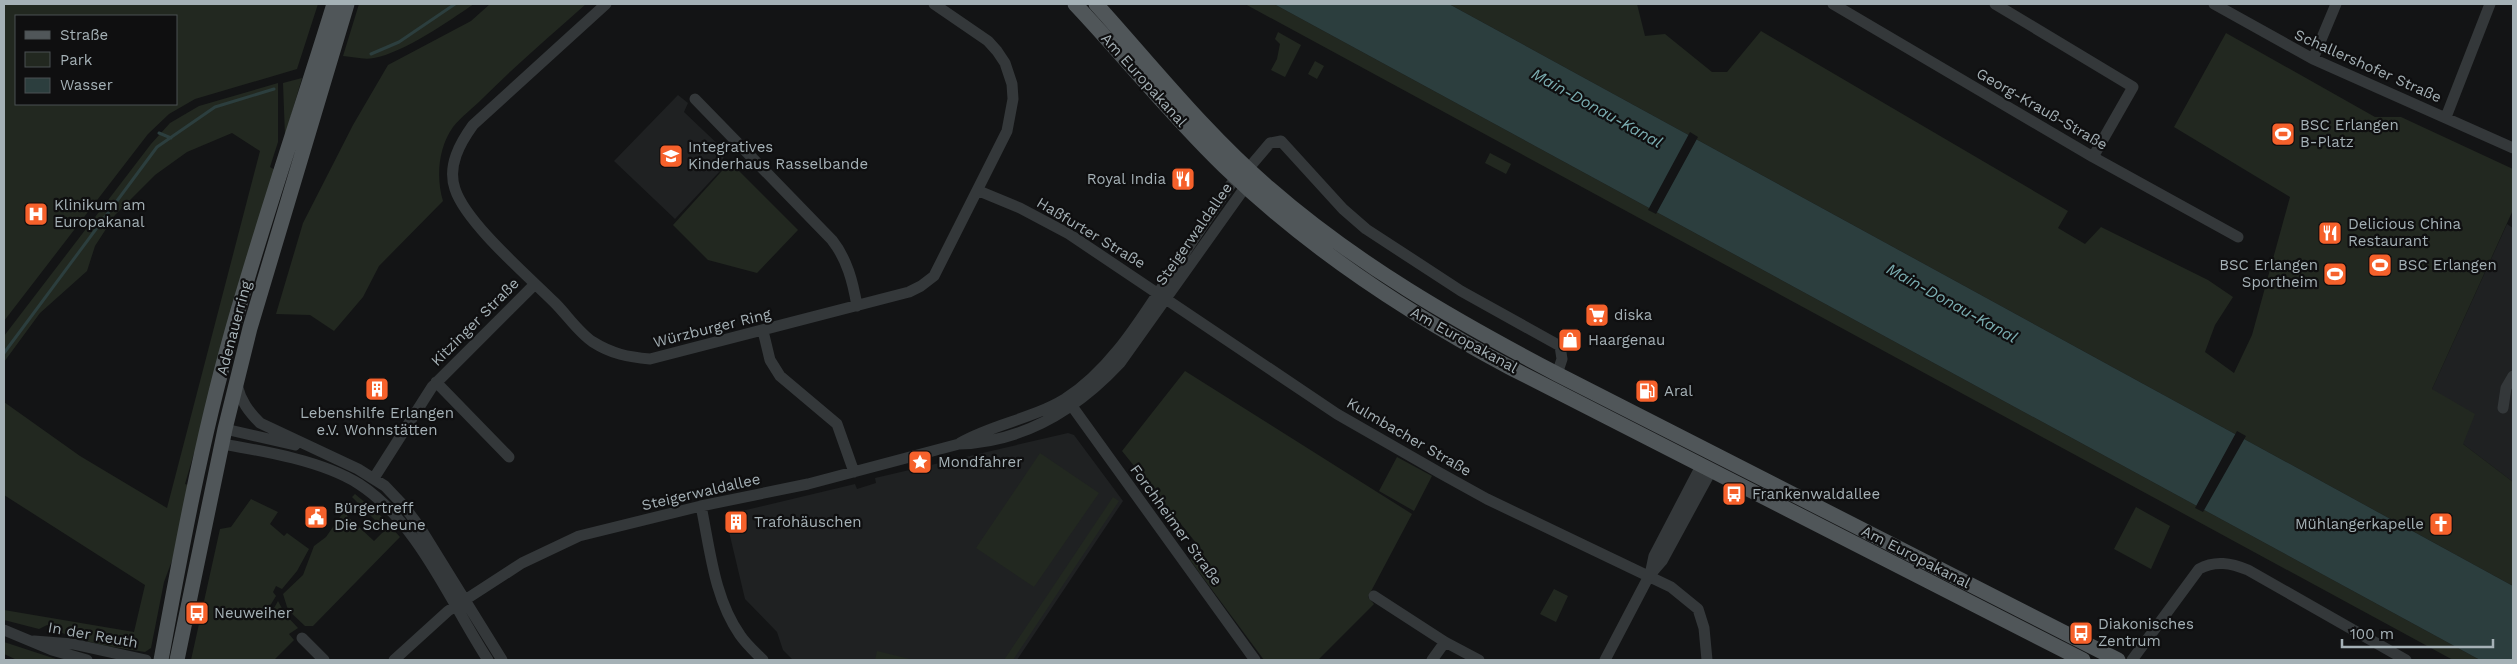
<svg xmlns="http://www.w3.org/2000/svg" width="2517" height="664" font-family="'Work Sans',sans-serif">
<rect width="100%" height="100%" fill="#131415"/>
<path fill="#1f2122" d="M678,95l10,8 -4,9 41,39 -5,20 -45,48 -61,-58z
M2507,224l6,4v254l-50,-38 -31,-55z
M1068,433l6,2 49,66 -106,159h-224l-10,-10 -6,-18 -32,-33 -20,-84 130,-31 2,5 19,-6 -1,-5z"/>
<path fill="#222820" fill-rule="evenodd" d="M4,4h314l-21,65 -102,30 -26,15 -21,20 -144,187zM16,16h160v88h-160z
M359,4h115c-25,17 -71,49 -100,54 -10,2 -20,-1 -31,-2z
M490,4h96c-35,31 -70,61 -103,94 -9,9 -22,19 -30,29 -15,21 -17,51 -10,74l-64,65 -16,31 -29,34 -24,-16 -34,-1 27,-91 50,-98 35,-60 83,-44z
M1245,4h29l1206,656h-27z
M1449,4h188l8,32 20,-2 47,38h15l34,-41 307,180 -10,17 27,16 16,-17 107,53 25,17 -18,28 -10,27 29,21 18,-38 38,-138 -116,-70 52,-94 149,84h26l112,52v41l-81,179 43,25 -12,30 50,38v104z
M1278,32l23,13 -16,32 -14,-7 6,-11 3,-15 -5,-5z
M1315,61l9,5 -7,13 -9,-5z
M302,78l-17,58 -2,-53z
M278,83v59l-8,25 5,3 -79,283h-2l-9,31 3,1 -15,73 -9,24 -13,66 -6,4c-33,-5 -70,-10 -98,-27l-8,4 -35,-9v-10l130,22 11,-47 -141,-90v-93l76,54 87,52 93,-357 -28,-18 -45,19 -32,23 -40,40 -20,31 -8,25 -47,42 -36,49v-26l147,-192 19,-21 29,-17z
M1490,153l21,11 -5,10 -21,-11z
M730,162l68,68 -41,43 -49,-13 -35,-35z
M1185,371l227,143 -44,83 6,7 -56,56h-54l-74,-100 11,-11 -79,-98z
M1040,453l59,40 -65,94 -58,-39z
M1397,457l35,19 -18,35 -35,-20z
M355,494l26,22 19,21 -87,89h-8l-17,-16 -5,-16 20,-19 11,-29 12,-9 21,-30 4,3 -4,6 27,25 11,-11 -33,-33z
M1113,497l6,4 -106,159h-9z
M251,499l27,13 -8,12 14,12 3,-3 22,16 -12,22 -15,18 -6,-3 -3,6 3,4 -11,18 4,3 9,-16 7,13 13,14 -9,6 5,6 -20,20h-83l29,-131 11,-2z
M2136,507l34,19 -19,43 -37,-20z
M1554,589l14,7 -12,26 -16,-8z
M4,642l55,18h-42l-13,-6z
M877,651l37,9h-39z"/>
<path fill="#2c3e3e" d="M1274,4h175l1064,582v74h-33z"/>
<path fill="#131415" d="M1690,132l8,5 -42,77 -8,-4z
M2237,431l9,5 -43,76 -8,-4z"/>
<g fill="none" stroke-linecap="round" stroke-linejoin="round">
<path stroke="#2c3e3e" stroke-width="3" d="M371,54l28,-12 56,-38
M159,133l12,5
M4,353l153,-206 58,-40 59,-18"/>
<path stroke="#34383a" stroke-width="11" d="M606,4l-133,121c-13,18 -26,41 -18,64 11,34 73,87 100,114 12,12 24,30 38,39 19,12 35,15 57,17l259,-67 12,-6 13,-10 73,-145 6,-32 -1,-15 -7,-21 -8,-12 -9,-10 -54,-37
M1833,4l260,153 145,80
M1995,4l138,83 -40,70
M2214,4l99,55 200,89
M2313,59l23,-55
M695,99l137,141c15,19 21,42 25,66
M2446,117l44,-113
M1248,169l22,-26 11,-2 62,68 23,20 95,62 99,55 2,13 -5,15
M979,191l41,17 49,26 268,180 103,59 47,26 184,88 27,22 6,19 3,32
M763,331l7,29 10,16 57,48 17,48
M436,382l73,75
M237,385c4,16 11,26 23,38l98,46 27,17 18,19 16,21 83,134
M1069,402l186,258
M2503,408l3,-20 7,-12
M225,429l70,16
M960,443c33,-19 72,-24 105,-44 47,-30 77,-82 107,-127 21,-32 42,-63 64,-95
M222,444c42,7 101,17 137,40 60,39 91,118 129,176
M374,478l58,-91 103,-103
M701,506c9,43 13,92 39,129 6,9 15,17 23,25
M1650,575l4,-19 47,-90
M1374,596l71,46 34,18
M4,630l48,20 35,10
M302,638l22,22
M34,641l39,3 73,16
M394,660l54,-49 74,-48 57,-27 122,-30 107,-22 151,-40c65,-2 118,-35 161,-81l126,-177
M1432,660l13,-18
M1605,660l44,-84 13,-15 49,-90
M2132,660l67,-91c16,-9 32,-6 49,1l158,90"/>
<path stroke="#505659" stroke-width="15" d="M1075,4c50,53 96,111 149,162 84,82 183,147 287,202l572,292
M1096,4c56,62 109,129 173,184 87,76 187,133 288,186l561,286
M161,660c20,-109 40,-218 70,-325 31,-111 69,-221 103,-331
M177,660l48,-231 25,-101 97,-324"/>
</g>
<defs>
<g id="stadium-square" transform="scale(1.25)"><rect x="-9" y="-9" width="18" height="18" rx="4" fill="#f6612b" stroke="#0f0f10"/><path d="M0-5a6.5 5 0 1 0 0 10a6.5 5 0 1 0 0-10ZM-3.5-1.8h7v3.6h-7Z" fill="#fff"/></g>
<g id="school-square" transform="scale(1.25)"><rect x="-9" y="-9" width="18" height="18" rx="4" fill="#f6612b" stroke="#0f0f10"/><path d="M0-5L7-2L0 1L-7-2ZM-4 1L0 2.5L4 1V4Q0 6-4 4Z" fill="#fff"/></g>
<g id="restaurant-square" transform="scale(1.25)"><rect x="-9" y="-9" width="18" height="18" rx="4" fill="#f6612b" stroke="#0f0f10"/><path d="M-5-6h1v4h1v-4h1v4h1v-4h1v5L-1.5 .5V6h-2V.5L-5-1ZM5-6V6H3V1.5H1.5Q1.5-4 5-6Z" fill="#fff"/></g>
<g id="hospital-square" transform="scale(1.25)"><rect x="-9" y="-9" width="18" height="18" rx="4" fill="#f6612b" stroke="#0f0f10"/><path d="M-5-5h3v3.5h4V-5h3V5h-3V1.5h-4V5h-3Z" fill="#fff"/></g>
<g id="supermarket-square" transform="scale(1.25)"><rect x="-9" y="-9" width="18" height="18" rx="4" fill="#f6612b" stroke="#0f0f10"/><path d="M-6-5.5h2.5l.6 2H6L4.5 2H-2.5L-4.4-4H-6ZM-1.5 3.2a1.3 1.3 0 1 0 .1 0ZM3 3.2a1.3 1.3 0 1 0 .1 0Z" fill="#fff"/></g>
<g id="shop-square" transform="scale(1.25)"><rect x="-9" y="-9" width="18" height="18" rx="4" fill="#f6612b" stroke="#0f0f10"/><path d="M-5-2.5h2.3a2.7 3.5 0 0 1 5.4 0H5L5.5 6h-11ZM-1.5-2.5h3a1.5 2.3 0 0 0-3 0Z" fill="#fff"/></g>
<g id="building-square" transform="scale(1.25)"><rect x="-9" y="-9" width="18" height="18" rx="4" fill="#f6612b" stroke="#0f0f10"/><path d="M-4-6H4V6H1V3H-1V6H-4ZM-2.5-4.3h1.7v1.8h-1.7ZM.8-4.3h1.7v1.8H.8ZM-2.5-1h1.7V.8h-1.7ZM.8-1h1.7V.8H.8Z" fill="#fff"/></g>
<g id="fuel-square" transform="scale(1.25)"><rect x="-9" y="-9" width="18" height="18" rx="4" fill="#f6612b" stroke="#0f0f10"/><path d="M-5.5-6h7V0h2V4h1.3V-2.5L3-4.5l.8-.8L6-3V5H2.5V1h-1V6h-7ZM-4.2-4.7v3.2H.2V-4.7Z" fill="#fff"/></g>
<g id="sight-square" transform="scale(1.25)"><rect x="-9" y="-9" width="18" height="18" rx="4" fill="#f6612b" stroke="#0f0f10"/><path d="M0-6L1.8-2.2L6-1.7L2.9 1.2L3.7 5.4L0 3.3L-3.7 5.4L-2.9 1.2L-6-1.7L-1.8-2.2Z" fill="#fff"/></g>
<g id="bus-square" transform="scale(1.25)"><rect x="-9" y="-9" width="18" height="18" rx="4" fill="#f6612b" stroke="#0f0f10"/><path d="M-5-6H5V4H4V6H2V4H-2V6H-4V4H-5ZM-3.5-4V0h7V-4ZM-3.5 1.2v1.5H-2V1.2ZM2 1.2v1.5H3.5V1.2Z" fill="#fff"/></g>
<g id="civic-square" transform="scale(1.25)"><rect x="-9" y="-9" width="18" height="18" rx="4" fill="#f6612b" stroke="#0f0f10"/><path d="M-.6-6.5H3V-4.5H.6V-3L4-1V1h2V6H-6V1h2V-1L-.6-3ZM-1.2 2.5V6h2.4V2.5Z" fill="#fff"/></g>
<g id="church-square" transform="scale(1.25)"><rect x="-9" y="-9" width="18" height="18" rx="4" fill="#f6612b" stroke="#0f0f10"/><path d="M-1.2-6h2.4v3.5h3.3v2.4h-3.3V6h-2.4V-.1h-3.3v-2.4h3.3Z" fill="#fff"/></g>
</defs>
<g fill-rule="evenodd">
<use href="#stadium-square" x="2283" y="134"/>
<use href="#school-square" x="671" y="156"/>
<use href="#restaurant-square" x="1183" y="179"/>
<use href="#hospital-square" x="36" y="214"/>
<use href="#restaurant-square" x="2330" y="233"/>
<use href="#stadium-square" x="2380" y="265"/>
<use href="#stadium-square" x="2335" y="274"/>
<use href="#supermarket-square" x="1597" y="315"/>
<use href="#shop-square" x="1570" y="340"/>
<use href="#building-square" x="377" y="389"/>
<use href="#fuel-square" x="1647" y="391"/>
<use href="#sight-square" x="920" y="462"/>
<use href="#bus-square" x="1734" y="494"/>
<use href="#civic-square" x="316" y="517"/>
<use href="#building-square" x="736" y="522"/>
<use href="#church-square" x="2441" y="524"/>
<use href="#bus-square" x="197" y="613"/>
<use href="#bus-square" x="2081" y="633"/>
</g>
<g text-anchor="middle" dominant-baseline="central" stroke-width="4.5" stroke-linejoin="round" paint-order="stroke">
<g font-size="15" fill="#a5b1b6" stroke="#0f0f10">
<text transform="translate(2368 66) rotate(24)">Schallershofer Straße</text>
<text transform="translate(1144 80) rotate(48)">Am Europakanal</text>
<text transform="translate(2042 109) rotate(30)">Georg-Krauß-Straße</text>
<text transform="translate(1091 233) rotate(31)">Haßfurter Straße</text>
<text transform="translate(1194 234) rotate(-55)">Steigerwaldallee</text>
<text transform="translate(475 322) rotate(-45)">Kitzinger Straße</text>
<text transform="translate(234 328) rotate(-75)">Adenauerring</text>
<text transform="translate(712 328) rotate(-14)">Würzburger Ring</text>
<text transform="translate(1464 340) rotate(29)">Am Europakanal</text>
<text transform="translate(1409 437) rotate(30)">Kulmbacher Straße</text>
<text transform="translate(701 492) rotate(-13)">Steigerwaldallee</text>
<text transform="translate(1176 525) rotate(54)">Forchheimer Straße</text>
<text transform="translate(1916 557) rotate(27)">Am Europakanal</text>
<text transform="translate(93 635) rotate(10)">In der Reuth</text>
</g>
<g font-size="15" fill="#a5b1b6" stroke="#0f0f10" text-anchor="start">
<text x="2300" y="125">BSC Erlangen<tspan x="2300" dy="17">B-Platz</tspan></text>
<text x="688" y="147">Integratives<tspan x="688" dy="17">Kinderhaus Rasselbande</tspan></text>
<text x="1166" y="179" text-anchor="end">Royal India</text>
<text x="54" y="205">Klinikum am<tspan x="54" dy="17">Europakanal</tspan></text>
<text x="2348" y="224">Delicious China<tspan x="2348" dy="17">Restaurant</tspan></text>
<text x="2318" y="265" text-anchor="end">BSC Erlangen<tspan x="2318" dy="17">Sportheim</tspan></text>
<text x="2398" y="265">BSC Erlangen</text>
<text x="1614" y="315">diska</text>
<text x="1588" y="340">Haargenau</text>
<text x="1664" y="391">Aral</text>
<text x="377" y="413" text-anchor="middle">Lebenshilfe Erlangen<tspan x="377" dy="17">e.V. Wohnstätten</tspan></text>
<text x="938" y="462">Mondfahrer</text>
<text x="1752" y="494">Frankenwaldallee</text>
<text x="334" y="508">Bürgertreff<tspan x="334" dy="17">Die Scheune</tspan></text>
<text x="754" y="522">Trafohäuschen</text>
<text x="2424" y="524" text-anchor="end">Mühlangerkapelle</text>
<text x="214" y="613">Neuweiher</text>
<text x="2098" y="624">Diakonisches<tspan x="2098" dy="17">Zentrum</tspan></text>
</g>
<g font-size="16" font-style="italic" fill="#7baeb2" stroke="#0f0f10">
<text transform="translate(1597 108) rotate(29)">Main-Donau-Kanal</text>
<text transform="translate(1952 303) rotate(29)">Main-Donau-Kanal</text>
</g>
</g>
<rect width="2517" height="664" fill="none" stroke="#a5b1b6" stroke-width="10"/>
<rect x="15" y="15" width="162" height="90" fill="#0f0f10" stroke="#4b5052"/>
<rect x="25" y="31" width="25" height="8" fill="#505659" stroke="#4b5052"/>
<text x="60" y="40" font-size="15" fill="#a5b1b6">Straße</text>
<rect x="25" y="52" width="25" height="15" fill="#222820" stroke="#4b5052"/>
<text x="60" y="65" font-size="15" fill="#a5b1b6">Park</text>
<rect x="25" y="78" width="25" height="15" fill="#2c3e3e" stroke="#4b5052"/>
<text x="60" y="90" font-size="15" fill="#a5b1b6">Wasser</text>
<path d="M2342 639v8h151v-8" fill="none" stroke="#a5b1b6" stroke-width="2.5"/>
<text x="2350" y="639" font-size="15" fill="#a5b1b6" stroke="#0f0f10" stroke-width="4" paint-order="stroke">100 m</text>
</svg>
